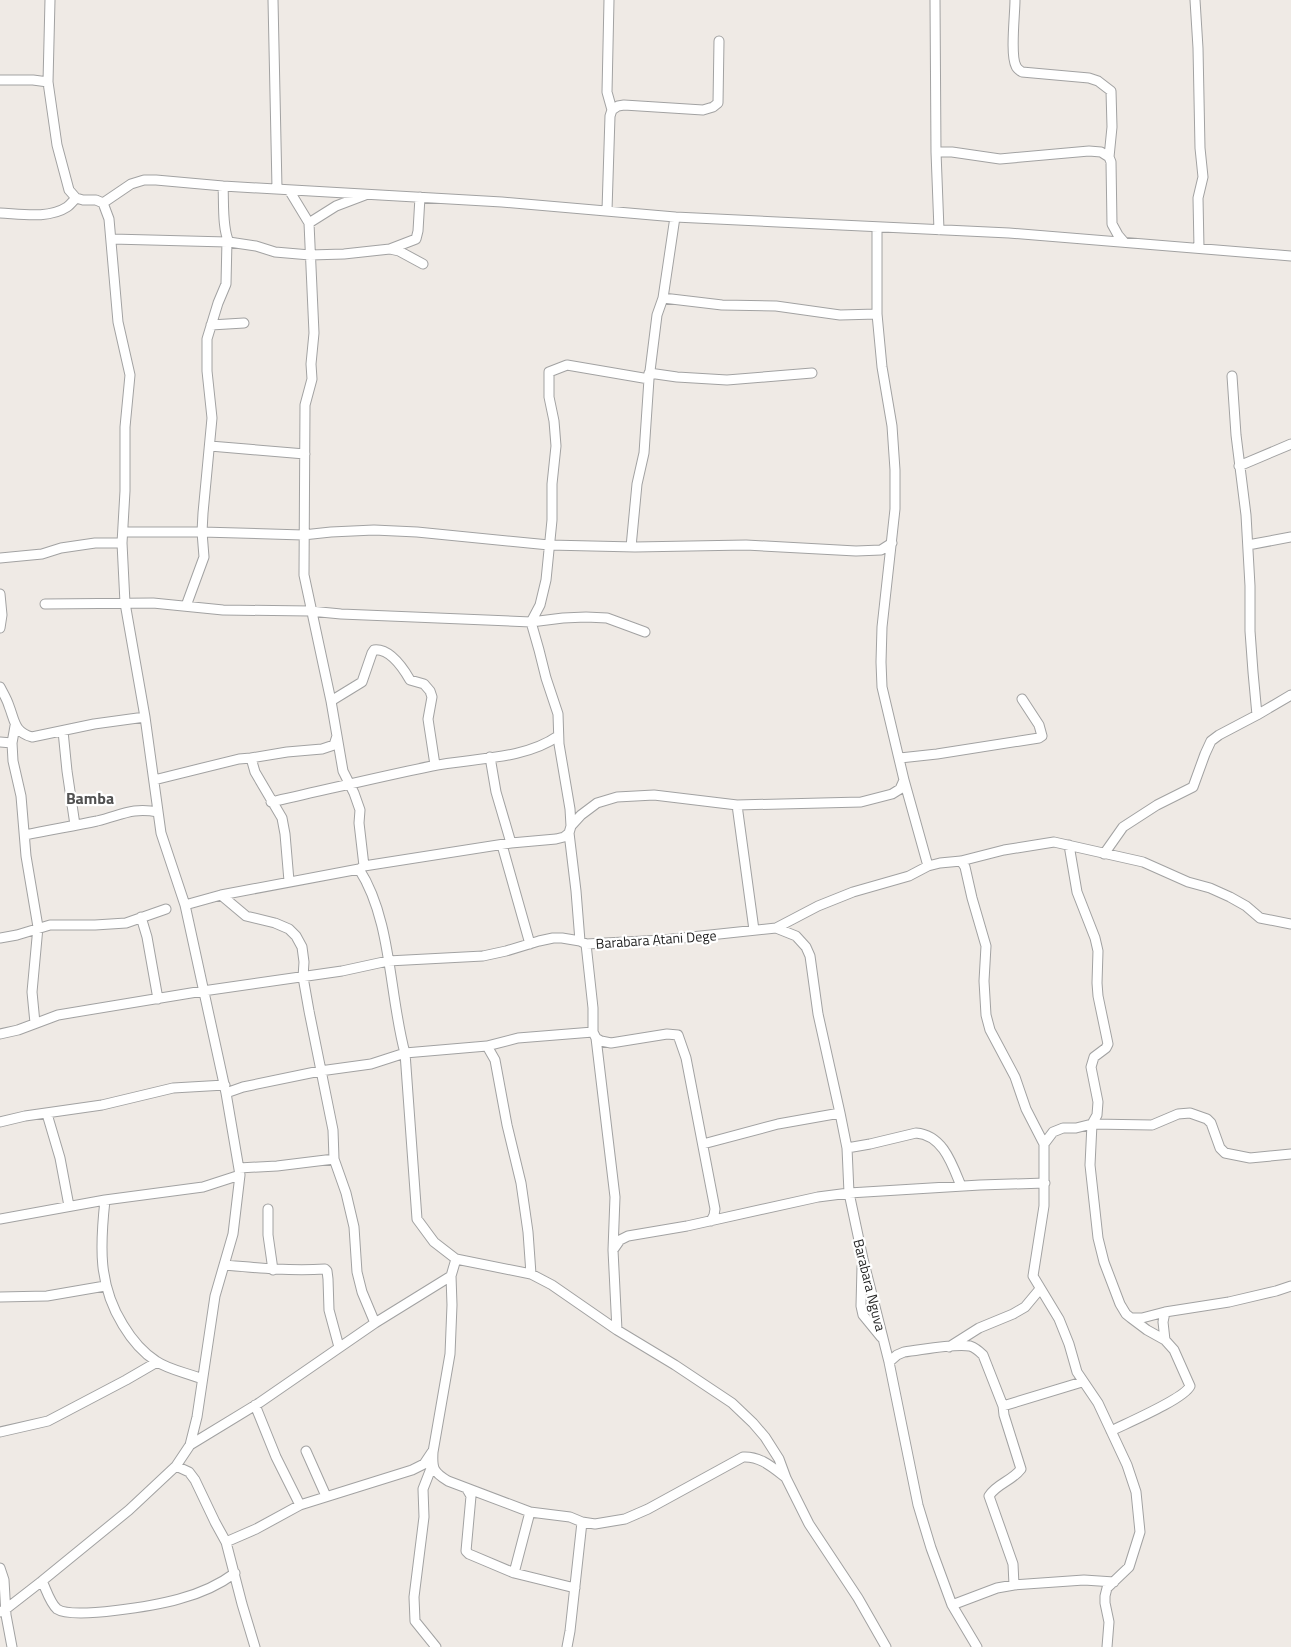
<svg xmlns="http://www.w3.org/2000/svg" width="1291" height="1647" font-family="'Titillium Web',sans-serif">
<rect width="100%" height="100%" fill="#efeae5"/>
<g fill="none" stroke-linecap="round" stroke-linejoin="round">
<g stroke="#a2a2a2" stroke-width="11">
<path id="street" d="M273,0l4,188
M609,0l-2,92 5,18
M935,0l1,152 3,78
M1015,0c0,15 -5,55 1,66 1,3 3,4 6,6l67,6 9,3 13,10 1,36 -3,30
M1195,0l3,48 2,100 3,29 -5,21 1,50
M0,80h33l15,2
M936,152h16l48,7 89,-8 12,1 8,5 2,5 1,62 6,11 6,7
M223,186c1,15 -1,43 6,56l27,4 19,6 35,3 34,-1 46,-5 9,2 24,13
M289,190l20,33 5,110 -3,31 1,15 -7,26 -1,170 27,126 12,70 11,22 6,17 -1,13 5,43
M103,203l28,-19 13,-4h12l67,6 279,16 173,15 334,16 282,23
M607,210l3,-94 2,-6 6,-4 6,-1 79,5 10,-3 5,-4 1,-62
M0,213c21,1 49,6 67,-6 3,-2 6,-6 9,-9
M309,223l27,-17 29,-11
M112,239l115,3
M390,249l26,-10 2,-8 2,-34
M663,298l59,7 54,1 64,9 37,-1
M211,325l33,-2
M649,373l28,4 50,3 85,-7
M1232,376l4,59 10,80 4,71v45l3,41 4,43
M210,446l95,8
M1239,466l52,-22
M123,532h79l101,3 28,-3 43,-2 43,2 132,13 86,2 111,-2 110,6 25,-1 11,-7
M1248,545l43,-8
M631,547l6,-63 7,-31 5,-74 8,-64 6,-17 12,-81
M0,558l42,-4 19,-6 34,-5h27
M0,594l2,21 -2,13
M45,604l108,-1 70,7 87,1 31,3 190,8 32,-4 23,-1 21,1 38,14
M186,606l18,-49 -2,-25 1,-19 9,-95 -5,-47v-32l11,-36 8,-19 1,-44
M0,687c3,6 7,12 9,19 6,15 5,26 23,31l62,-13 51,-7
M331,701l31,-19 10,-29 2,-3c16,-2 29,18 36,30l14,4 6,7 2,6 -4,22 7,46
M15,726l-3,17 1,18 8,35 5,60 12,71 -6,65 3,31
M63,731l4,40 8,54
M0,742l12,1
M490,757l6,35 15,51
M251,758l36,-6 35,-3 12,-4 3,-9
M900,758l37,-4 102,-16 3,-2 -3,-11 -17,-26
M154,780l85,-21 12,-1 4,14 27,46 3,16 4,47
M904,780l24,86
M271,802c54,-12 107,-25 161,-36 40,-8 92,-6 126,-30
M737,805l17,125
M571,826l10,-11 16,-12 20,-6 37,-2 83,10 124,-3 31,-8 8,-5 4,-9 -22,-93 -1,-25 1,-35 13,-118v-39l-3,-44 -10,-59 -5,-53v-87
M569,833l7,58 4,50
M25,835c24,-5 48,-9 72,-14 25,-6 35,-14 61,-9
M502,845l28,99
M1069,845l8,47 18,46 3,13 -1,32 1,13 10,48 -2,4 -12,9 -3,10 7,35 -1,13 -5,9 -2,41 8,73 6,24 16,42 6,10 5,4h11l23,-6 64,-10 47,-11 15,-5
M1104,854l19,-27 34,-22 36,-18 12,-33 6,-13 8,-6 38,-20 34,-20
M961,861l4,6 7,31 14,48 -2,35 2,34 4,15 25,47 11,32 18,35
M359,869l5,-3 147,-23 45,-4 8,-2 5,-4 2,-7 -1,-17 -11,-65 -1,-30 -12,-36 -7,-28 -8,-28 9,-17 6,-25 6,-60v-36l4,-38 -2,-25 -5,-24v-25l18,-7 82,14
M221,895l25,21 29,7 14,6 7,7 6,11 2,15 -1,15 6,34 24,119 1,29 12,34 8,34 3,45 5,20 13,31
M185,905l36,-10 138,-26c33,51 30,126 46,184l12,166 17,23 22,17 75,15 21,11 65,45 58,35 57,38 21,20 12,14 14,22 7,19 23,46 49,74 28,49
M141,917l6,20 11,62
M776,928l20,8 10,11 4,9 8,58 22,99 7,35 2,45 14,66 26,103 29,143 13,43 21,57 25,42
M0,938l17,-3 33,-10h45l31,-2 40,-14
M586,944l7,64v24l3,6 19,159 -2,53 4,80
M0,1034l18,-4 40,-15 145,-24 139,-20 46,-10 95,-5 23,-5 33,-10 14,-3h9l18,3 6,3 77,-4 113,-12 42,-22 35,-14 56,-16 19,-10 12,-3 21,-2 43,-11 50,-8 89,20 45,20 22,6 20,9 16,9 14,12 31,6
M596,1038l5,3 10,2 56,-9 11,1 8,23 29,151 -1,6 -3,6
M487,1046l31,-8 75,-6
M226,1093l17,-6 77,-16 51,-7 34,-11 82,-7 8,14 12,65 14,58 7,49 3,42
M47,1114l13,44 9,48
M0,1122l25,-6 77,-11 71,-17 52,-3
M703,1144l75,-20 62,-11
M847,1148l23,-4 46,-11c27,2 36,31 45,53
M239,1168l38,-2 57,-7
M105,1200c-5,46 -7,85 18,125 9,15 19,27 33,36 13,9 32,12 46,18
M268,1209v26l5,35
M0,1219l105,-19 98,-13 37,-12
M613,1250l7,-10 8,-4 59,-10 131,-29 31,-4 131,-8 65,-2
M224,1265c34,3 66,6 101,4l2,2 1,8 1,31 10,37
M862,1267l-1,39 2,9 18,22
M451,1276l1,29 -2,49 -17,98c-1,16 0,20 15,29l82,31 40,5 12,5 13,2 30,-5 23,-10 95,-52c17,-1 29,10 42,20
M0,1297l47,-1 58,-10
M1131,1318l16,12 18,10
M949,1347l30,-19 34,-14 12,-7 15,-18
M889,1362l8,-7 7,-3c18,-2 50,-9 66,-6 6,2 9,5 13,9l20,51 1,9 17,54c-9,12 -25,15 -32,27l24,68 1,21
M255,1405l21,52 24,48
M1003,1406l79,-24
M1111,1431c16,-8 73,-32 79,-45l-16,-36 -9,-10 -2,-18 2,-10
M0,1432l48,-11 78,-41 31,-18
M190,1445l69,-42 116,-80 76,-47 5,-17
M306,1451l20,45
M176,1466l13,6 6,8 20,42 11,20 16,62 13,43
M432,1466l-9,23 1,28 -10,80 1,24 21,26
M467,1489l4,7 -5,55 3,3 45,19 61,15
M226,1542l30,-13 44,-24 112,-35 12,-6 8,-12
M0,1568l4,12 2,35 6,32
M514,1573l16,-61
M42,1581c4,8 8,22 15,28 16,11 101,-4 122,-10 19,-5 40,-14 56,-26
M952,1605l45,-17 17,-3 70,-5 30,2
M0,1612l6,-3 36,-28 87,-71 47,-44 14,-21 7,-28 18,-121 18,-62 7,-59 -14,-82 -41,-188 -24,-72 -16,-116 -20,-114 -3,-60 3,-52v-64l5,-52 -12,-53 -9,-103 -6,-16 -7,-3h-13l-7,-2 -7,-8 -12,-45 -9,-63 2,-82
M567,1647l3,-16 12,-109
M1107,1647l2,-25 -4,-19v-7l2,-8 22,-21 11,-35 -4,-40 -9,-27 -29,-62 -21,-31 -8,-28 -10,-25 -26,-43 11,-70v-62l9,-12 10,-4h13l16,-4 60,1 26,-11 12,-1 17,6 4,4 9,25 5,5 25,5 41,-4"/>
</g>
<use href="#street" stroke="#fff" stroke-width="9"/>
</g>
<g text-anchor="middle" dominant-baseline="central" stroke-width="4.5" stroke-linejoin="round" paint-order="stroke">
<g font-size="14" fill="#1e1e1e" stroke="#fff">
<text transform="translate(656 939) rotate(-4)">Barabara Atani Dege</text>
<text transform="translate(870 1285) rotate(76)">Barabara Nguva</text>
</g>
<g font-size="16" font-weight="bold" fill="#515151" stroke="#fff">
<text x="90" y="798">Bamba</text>
</g>
</g>
</svg>
